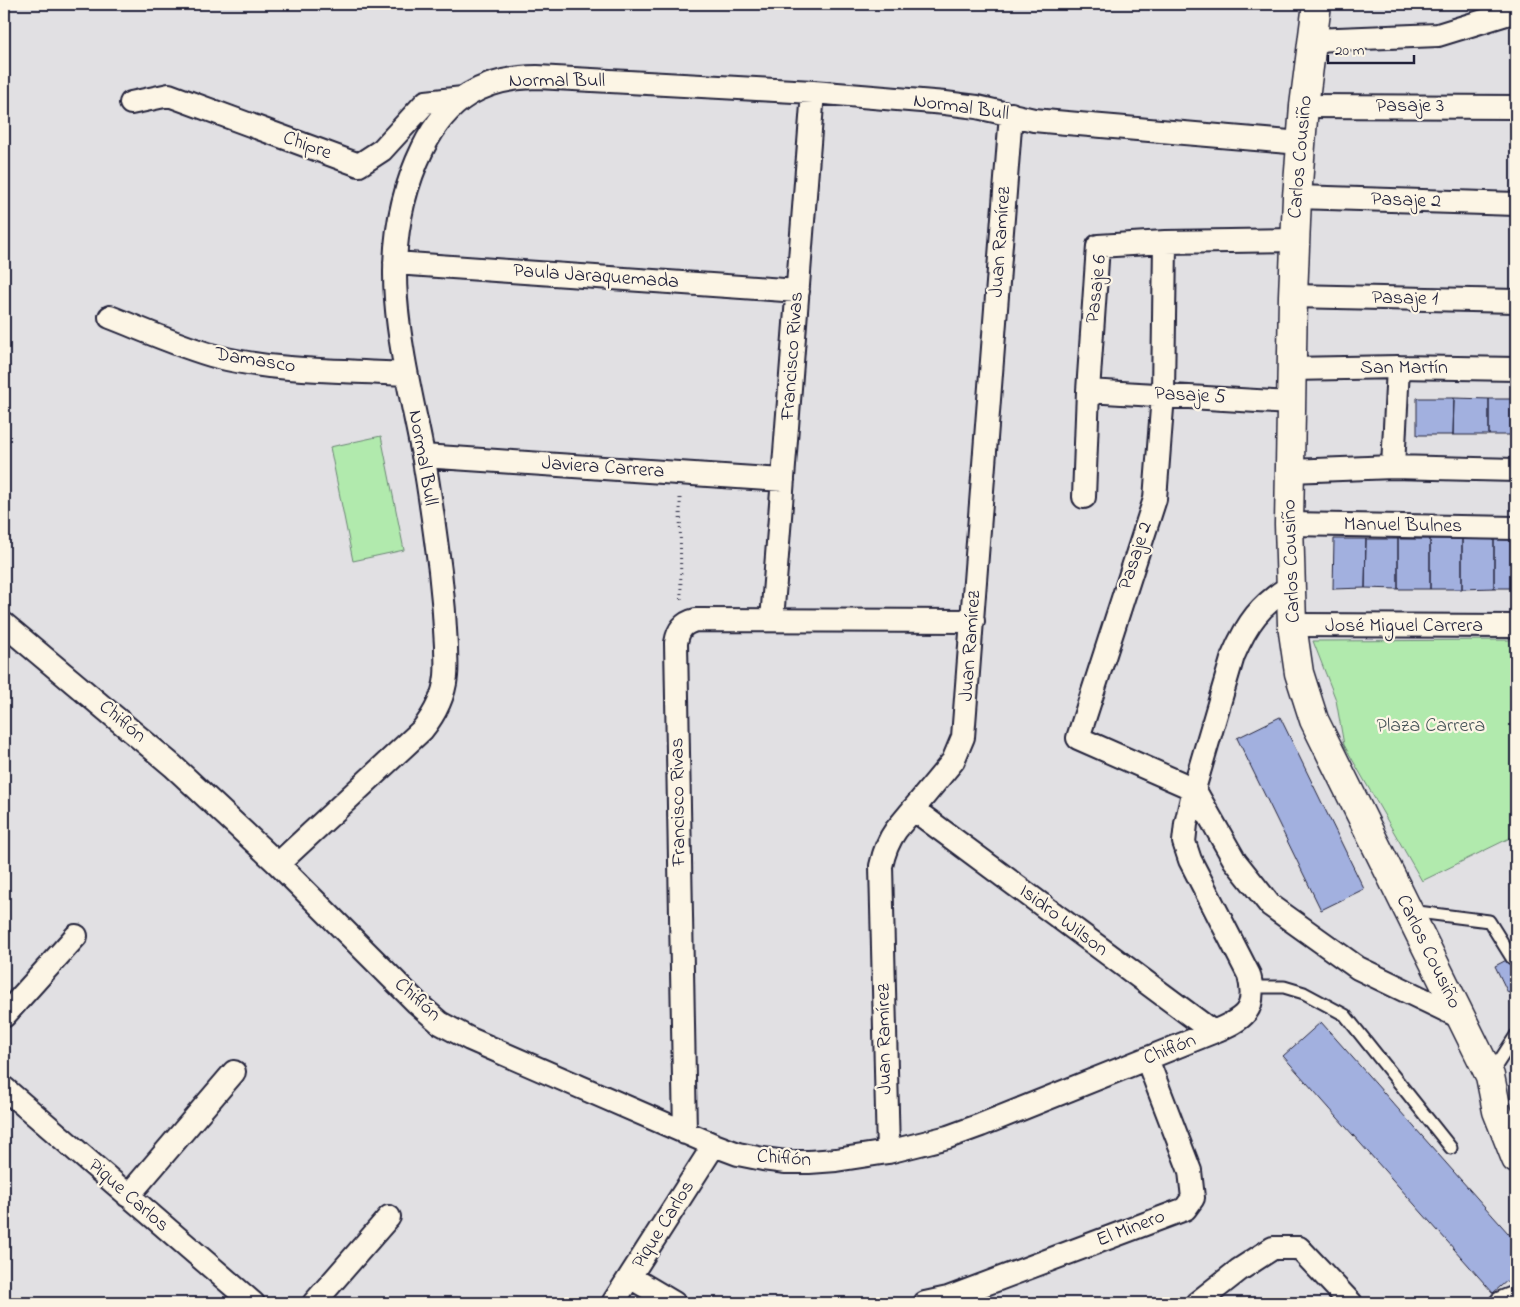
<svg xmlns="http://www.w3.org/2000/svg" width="1520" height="1307" font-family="'Indie Flower',sans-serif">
<rect width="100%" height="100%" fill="#e1e0e3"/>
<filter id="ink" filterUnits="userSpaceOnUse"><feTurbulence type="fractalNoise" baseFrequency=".02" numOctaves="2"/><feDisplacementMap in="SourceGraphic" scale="10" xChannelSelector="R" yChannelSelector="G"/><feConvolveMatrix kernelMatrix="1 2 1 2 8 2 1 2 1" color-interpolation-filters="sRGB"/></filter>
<g filter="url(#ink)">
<path fill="#b1eaad" stroke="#6a8674" d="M234,4h260l-58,3z
M381,436l23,114 -51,11 -23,-114z
M1516,640v195l-94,46 -78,-136 -8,-45 -23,-59z"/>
<path fill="#a2b0df" stroke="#22223b" d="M1417,398h37l-1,37h-36z
M1454,398l35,1v36h-36z
M1489,399h27v36h-27z
M1334,539h32l-1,49 -32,1z
M1366,539h32v50l-33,-1z
M1398,539h32v50h-32z
M1430,539h32v50h-32z
M1462,539h32v49l-32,1z
M1494,539h22v49h-22z
M1280,717l84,172 -43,21 -84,-172z
M1516,955v34l-8,4 -13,-27z
M1321,1022l195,220v31l-23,20 -210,-237z"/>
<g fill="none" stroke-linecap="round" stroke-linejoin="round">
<g stroke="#22223b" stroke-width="15">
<path id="service" d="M1410,911l79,10 23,37
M1251,987h33l20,6 41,22 106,133
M1491,1074l25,-39"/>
</g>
<g stroke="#22223b" stroke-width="26">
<path id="minor" d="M1313,40l125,-5 78,-24
M131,103l38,-8 190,70 23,-15 44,-48 37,-4
M1304,106l212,1
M1297,197l219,7
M1165,242l-2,153 -8,104 -77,239 116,51 41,72 35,44 88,63 102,49
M395,263l403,28
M1293,296l223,5
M110,317c36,14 71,30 108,40 61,15 125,13 187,17
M1291,369l107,-2 118,2
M1088,391l203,12
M423,456l360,24
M1393,467l5,-100
M1290,471l103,-4 123,3
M1084,497l4,-106 10,-145 67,-4 130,-2
M1289,524l227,4
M772,620l41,-528
M4,624l169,142 105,98 139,139 23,20 30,16 244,106 24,9 25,5 23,3h23l27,-2 52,-8 60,-15 33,-12 232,-93c31,-13 45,-21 36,-57l-59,-115 -6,-18 2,-18 8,-35 39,-133c14,-33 27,-51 58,-70
M1292,625l224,1
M913,809l300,223
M278,864l144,-134c13,-16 22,-33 24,-54 1,-10 0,-20 0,-30 -1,-25 -3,-50 -6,-75 -5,-39 -10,-78 -17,-116 -10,-52 -23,-103 -27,-156 -4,-52 4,-104 27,-151 24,-49 60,-70 114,-71l276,15 132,11 32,4 57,13 21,2 246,21
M4,1016l72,-80
M4,1088l249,215
M685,1133l-9,-490c2,-13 7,-20 20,-23l277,1
M888,1152l-7,-286c3,-14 7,-25 15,-36l57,-69 10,-24 48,-623
M128,1196l106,-124
M630,1277l44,26
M314,1303l75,-86
M613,1303l101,-158
M925,1303l23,-5 237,-89 8,-11 -3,-27 -43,-112
M1197,1303l42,-33 34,-22h26l52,55
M1501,1303l15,-6"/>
</g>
<g stroke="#22223b" stroke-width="31">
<path id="secondary" d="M1317,4l-13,102 -7,91 -4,99 -4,228 3,101 7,48 15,47 176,356 7,35 19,48"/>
</g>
<path stroke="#22223b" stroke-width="3" stroke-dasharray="1 4" stroke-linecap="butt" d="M680,498l1,101"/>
<use href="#service" stroke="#fcf5e5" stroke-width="11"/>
<use href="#minor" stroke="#fcf5e5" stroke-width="22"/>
<use href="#secondary" stroke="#fcf5e5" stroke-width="28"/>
</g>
</g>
<g text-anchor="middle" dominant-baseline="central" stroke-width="4.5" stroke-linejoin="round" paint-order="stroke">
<g font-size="20" fill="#22223b" stroke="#fcf5e5">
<text x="557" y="81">Normal Bull</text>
<text x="1410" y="106">Pasaje 3</text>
<text transform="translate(961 108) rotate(8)">Normal Bull</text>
<text transform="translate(307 146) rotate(20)">Chipre</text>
<text transform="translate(1301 157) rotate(-85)">Carlos Cousiño</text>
<text transform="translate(1406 201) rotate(2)">Pasaje 2</text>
<text transform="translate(1001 242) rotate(-86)">Juan Ramírez</text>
<text transform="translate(596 277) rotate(4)">Paula Jaraquemada</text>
<text transform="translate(1097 289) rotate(-84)">Pasaje 6</text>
<text transform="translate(1405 299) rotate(1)">Pasaje 1</text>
<text transform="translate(793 356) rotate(-86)">Francisco Rivas</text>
<text transform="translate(255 361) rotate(9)">Damasco</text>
<text x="1404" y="368">San Martín</text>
<text transform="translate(1190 396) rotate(3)">Pasaje 5</text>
<text transform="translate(422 458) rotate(80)">Normal Bull</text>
<text transform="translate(603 468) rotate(4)">Javiera Carrera</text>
<text transform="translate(1403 526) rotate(1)">Manuel Bulnes</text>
<text transform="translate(1136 556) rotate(-72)">Pasaje 2</text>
<text transform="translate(1292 561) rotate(-92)">Carlos Cousiño</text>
<text x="1404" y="626">José Miguel Carrera</text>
<text transform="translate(971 646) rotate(-86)">Juan Ramírez</text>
<text transform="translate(122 722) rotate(40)">Chiflón</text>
<text transform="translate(679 802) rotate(-91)">Francisco Rivas</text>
<text transform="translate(1063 921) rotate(37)">Isidro Wilson</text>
<text transform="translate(1428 952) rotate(64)">Carlos Cousiño</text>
<text transform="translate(417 1000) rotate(42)">Chiflón</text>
<text transform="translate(885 1039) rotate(-91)">Juan Ramírez</text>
<text transform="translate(1170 1050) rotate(-22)">Chiflón</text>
<text transform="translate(784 1159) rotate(4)">Chiflón</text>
<text transform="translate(128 1196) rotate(41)">Pique Carlos</text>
<text transform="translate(664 1225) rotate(-58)">Pique Carlos</text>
<text transform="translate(1131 1229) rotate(-21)">El Minero</text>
</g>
<g font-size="20" fill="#465458" stroke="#fcf5e5">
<text x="1431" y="726">Plaza Carrera</text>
</g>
</g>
<rect width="1520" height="1307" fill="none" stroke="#fcf5e5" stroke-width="20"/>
<rect x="10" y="10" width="1500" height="1287" fill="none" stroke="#22223b" stroke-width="2" filter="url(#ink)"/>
<path d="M1328 55v8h86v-8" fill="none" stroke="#22223b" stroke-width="2.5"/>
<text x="1335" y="55" font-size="15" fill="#22223b" stroke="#fcf5e5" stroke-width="4" paint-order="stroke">20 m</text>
</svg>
